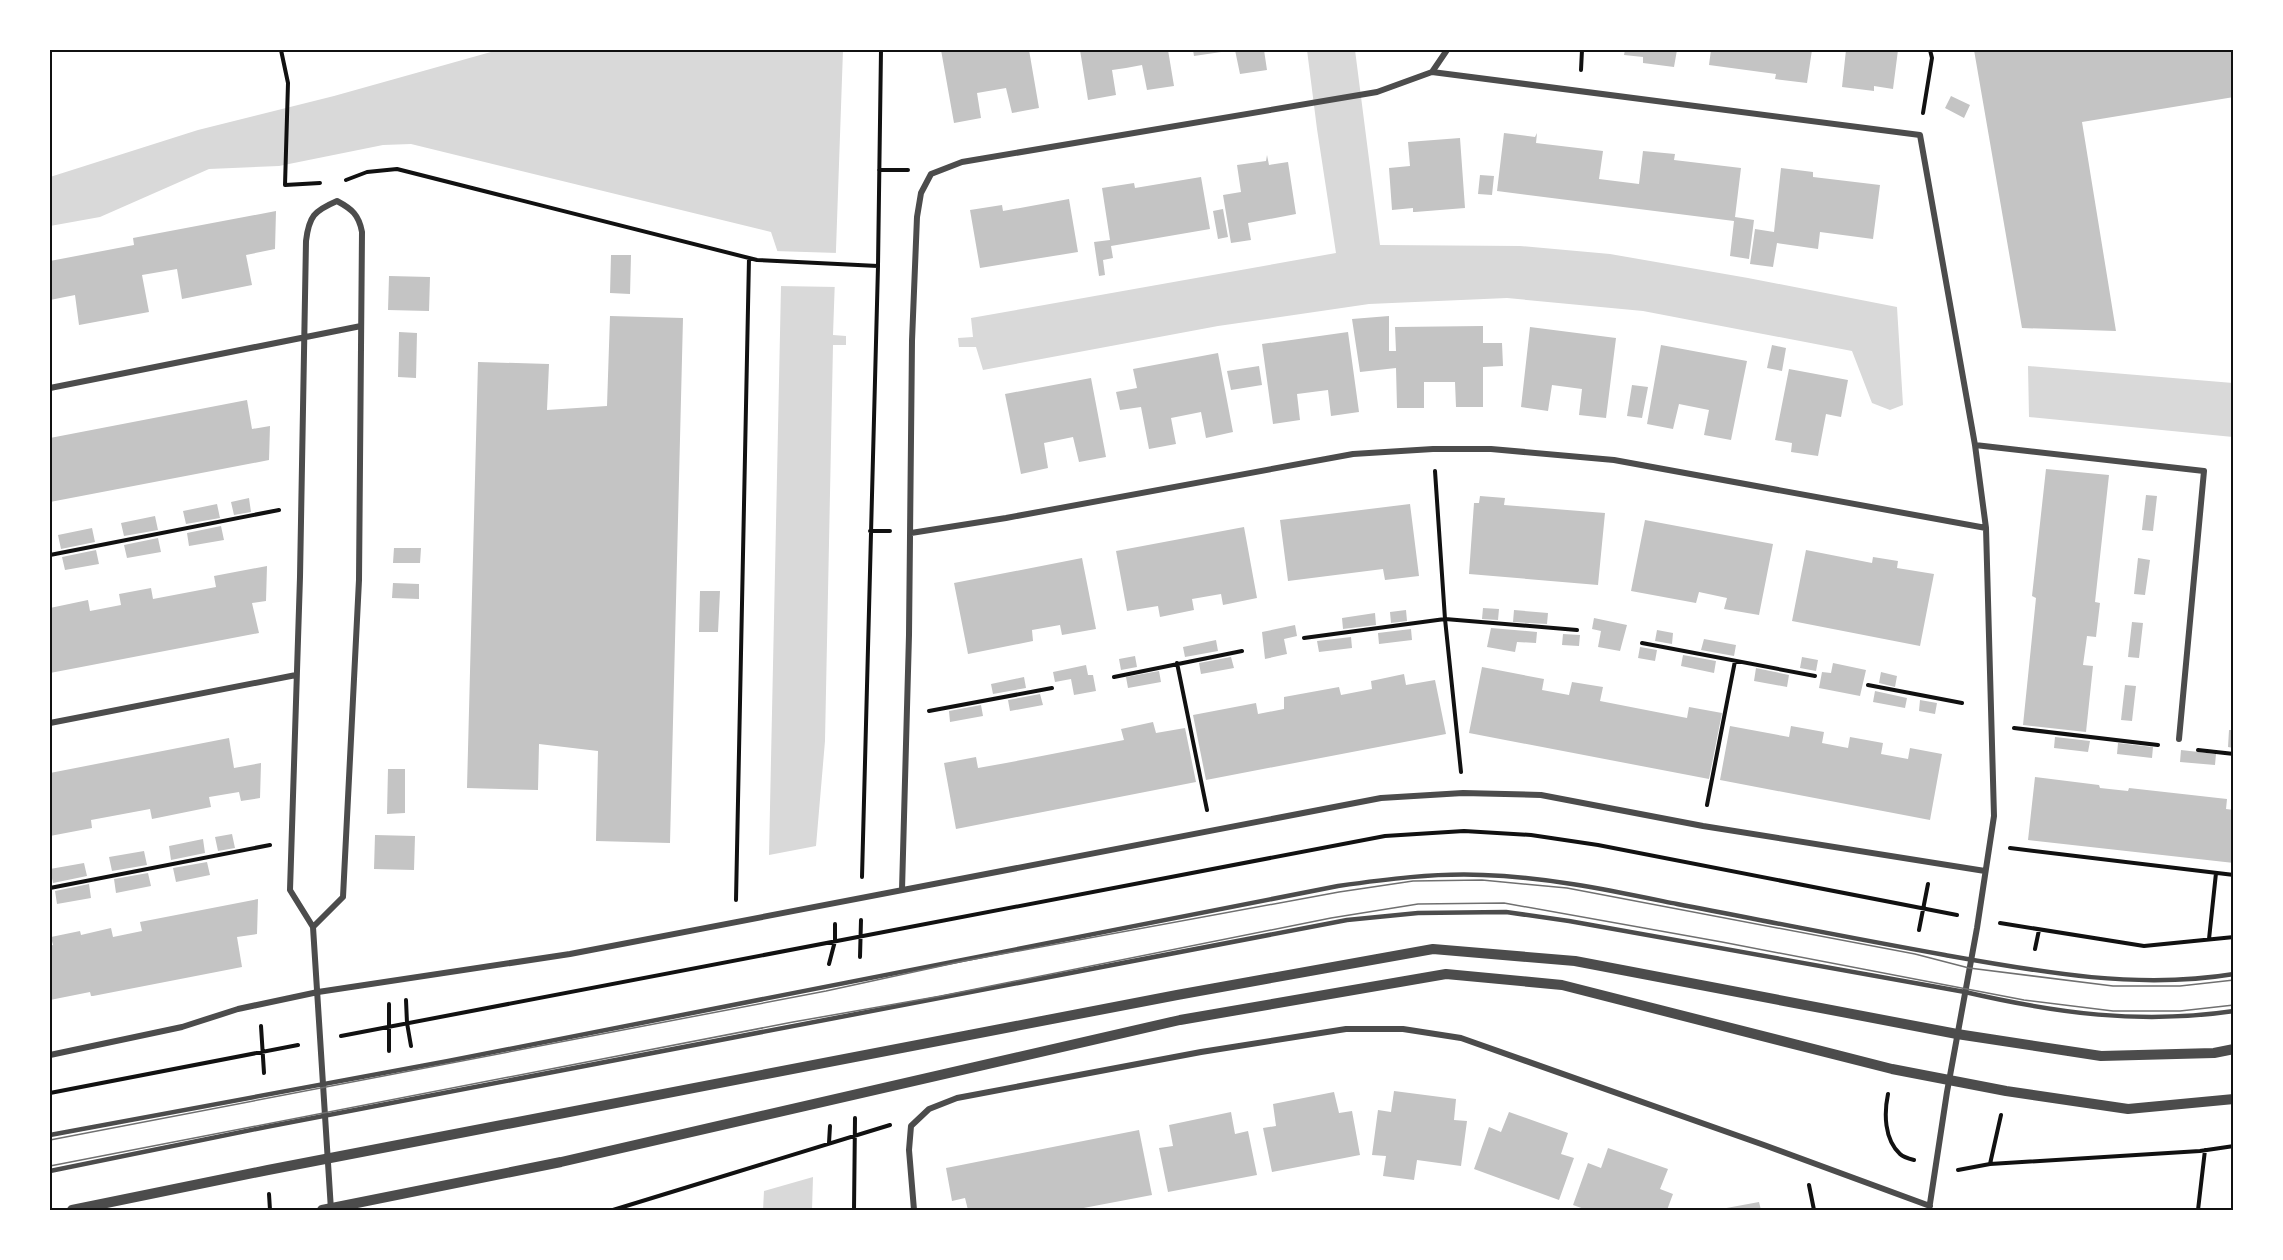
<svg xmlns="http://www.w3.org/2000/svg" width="2283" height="1260" font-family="Poppins,sans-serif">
<rect width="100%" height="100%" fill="#fff"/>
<path fill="#d9d9d9" d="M498,50h345l-10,285 13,1v9h-13l-8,396 -9,105 -47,9 12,-569 -3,-33 -7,-21 -360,-88 -28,1 -104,21 -70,3 -109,48 -50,9v-49l148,-47 136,-34z
M1307,50h48l25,195 140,1 90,8 138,24 149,29 6,98 -13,5 -18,-7 -20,-52 -209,-40 -136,-13 -138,6 -151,22 -235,44 -7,-23h-17l-1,-9 15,-1 -2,-19 365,-65 -19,-124z
M2028,366l205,17v54l-204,-20z
M813,1177l-1,33h-49l1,-19z"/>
<path fill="#fff" d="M774,251l64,2 -1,34 -59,-1z"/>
<path fill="#c4c4c4" d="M941,50h88l10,58 -27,5 -6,-25 -29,5 4,25 -27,5z
M1080,50h88l6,36 -27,4 -5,-25 -16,3 -14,2 4,25 -28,5z
M1193,50h35v1l-34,5z
M1235,50h29l3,20 -27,4z
M1625,50h52l-3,17 -31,-4v-6l-19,-2z
M1711,50h101l-5,33 -32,-4 1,-5 -67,-9z
M1846,50h52l-5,39 -19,-3v5l-32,-4z
M1974,50h260v47l-152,25 34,209 -94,-3z
M1951,96l19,9 -6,13 -19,-10z
M1504,133l31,4 2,-4 -1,10 67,8 -4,28 40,5 4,-33 32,3 -1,6 67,8 -6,49 19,3 -5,39 -19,-3 4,-35 -237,-30z
M1460,138l5,70 -50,4h-2v-4l-21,2 -3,-42 21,-2 -2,-24z
M1267,155l2,10 19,-3 8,52 -48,9 3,17 -20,3 -8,-48 18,-3 -4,-27 29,-4z
M1781,168l32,4v5l67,8 -7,54 -53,-7 -2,17 -41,-6 -4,24 -23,-3 5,-35 19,3z
M1480,175l14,1 -2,19 -14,-1z
M1201,177l9,52 -99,17 2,12 -10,2 2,15 -6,1 -5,-34 16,-2 -8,-52 32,-5 1,5z
M1069,199l9,53 -98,16 -10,-58 32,-5 1,6z
M1223,209l5,28 -10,2 -5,-28z
M276,211l-1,38 -29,6 6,30 -70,14 -5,-30 -35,6 7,37 -70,13 -4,-30 -25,5v-39l84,-16 -1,-7z
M611,255h20l-1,39 -20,-1z
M389,276l41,1 -1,34 -41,-1z
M610,316l73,2 -13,525 -74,-2 2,-90 -59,-7 -1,46 -71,-2 11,-426 71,2 -2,46 60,-4z
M1389,316v35h7l-1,-24 88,-1v17h19l1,23 -20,1v40h-27l-1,-25h-31v26h-27l-1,-40 -36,4 -8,-53z
M1530,327l86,11 -10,80 -27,-3 3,-26 -30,-4 -4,26 -27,-4z
M399,332l18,1 -1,45 -18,-1z
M1348,332l11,80 -28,4 -3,-26 -31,4 3,26 -27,4 -11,-80z
M1661,345l86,16 -16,79 -27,-5 5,-25 -30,-6 -6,25 -26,-5z
M1772,345l14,3 -4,23 -15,-3z
M1218,353l15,79 -27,6 -5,-26 -30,6 5,26 -27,5 -8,-42 -21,3 -4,-18 21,-4 -4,-19z
M1259,366l3,19 -31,5 -4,-19z
M1789,369l59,11 -7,37 -15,-3 -8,42 -27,-4 1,-9 -17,-3z
M1091,378l15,79 -27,5 -6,-25 -29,6 4,25 -27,6 -16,-80z
M1632,385l16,2 -6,31 -15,-2z
M247,400l5,29 18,-3 -1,34 -219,42v-64z
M2046,469l63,6 -14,127 5,1 -4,34 -9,-1 -4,29 10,1 -7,66 -63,-7 13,-127 -4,-2z
M2146,495l11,1 -4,35 -11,-1z
M1480,496l25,2 -1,7 101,8 -7,72 -129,-11 5,-71h5z
M249,498l2,14 -17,3 -3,-13z
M217,504l3,14 -34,6 -3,-13z
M1410,504l9,72 -34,4 -2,-11 -95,12 -8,-61z
M155,516l3,14 -34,6 -3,-13z
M1645,520l128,24 -14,71 -35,-6 3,-11 -28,-6 -3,11 -65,-12z
M221,526l3,14 -35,6 -2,-13z
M1244,527l13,71 -34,7 -2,-11 -29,5 2,11 -34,7 -2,-11 -31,5 -11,-60z
M92,528l3,14 -34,7 -3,-14z
M158,538l3,14 -34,6 -3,-13z
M394,548h27l-1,15h-27z
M96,550l3,14 -34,6 -3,-13z
M1806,550l66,13 1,-6 25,4 -1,7 37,6 -14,72 -128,-25z
M1082,558l14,71 -34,6 -2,-10 -28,5 1,11 -65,13 -14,-71z
M2138,558l12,2 -5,35 -11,-1z
M267,566l-1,35 -14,2 7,30 -209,40v-65l38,-8 2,11 31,-6 -2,-11 32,-6 2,11 63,-12 -2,-11z
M393,583l26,1v15l-27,-1z
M700,591h20l-2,41h-19z
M1483,608l16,1 -1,11 -16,-1z
M1406,610l1,11 -16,2 -1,-11z
M1514,610l34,3 -1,11 -34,-2z
M1375,613l1,12 -33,4 -1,-11z
M1594,618l33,7 -7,26 -22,-4 3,-16 -9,-2z
M2132,622l11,1 -4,35 -11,-1z
M1295,625l2,11 -13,3 3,15 -22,5 -3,-27z
M1491,628l46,4 -1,11 -19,-1 -2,10 -28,-5z
M1411,629l1,11 -33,4 -1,-11z
M1657,630l16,3 -1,11 -17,-3z
M1563,634l17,1 -1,11 -17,-1z
M1351,637l1,11 -33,4 -2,-11z
M1704,639l32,6 -2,11 -33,-6z
M1216,640l2,11 -33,6 -2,-10z
M1640,647l17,3 -2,11 -17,-3z
M1683,655l33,6 -2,12 -33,-7z
M1135,656l2,11 -16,3 -2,-11z
M1231,657l3,11 -33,6 -2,-11z
M1802,657l16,3 -2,11 -16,-3z
M1833,663l33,7 -6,26 -41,-8 3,-16 9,1z
M1086,665l2,10h5l3,16 -22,4 -3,-16 -16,3 -2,-10z
M1482,667l62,12 -2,11 27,5 3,-13 31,5 -3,14 87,17 2,-11 33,6 -13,66 -240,-46z
M1756,668l33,7 -2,12 -33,-6z
M1159,671l2,11 -33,6 -2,-11z
M1881,672l16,4 -2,11 -16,-4z
M1404,674l2,11 29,-5 11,54 -240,46 -13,-65 63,-12 2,11 26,-5v-12l55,-10 2,8 31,-6 -1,-8z
M1024,677l2,11 -33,6 -2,-10z
M2125,685l11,1 -4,35 -11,-1z
M1875,691l32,7 -2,10 -32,-6z
M1040,694l3,11 -33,6 -2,-11z
M1920,700l17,3 -2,11 -16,-3z
M981,705l2,11 -33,6 -1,-11z
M1153,722l3,11 29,-5 11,54 -240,47 -12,-66 32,-6 2,11 28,-5 118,-23 -3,-11z
M1730,726l59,11 2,-11 33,6 -2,11 26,5 2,-11 33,6 -2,11 27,5 2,-11 32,6 -12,66 -210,-40z
M2229,730h5v18l-6,-1z
M2055,737l35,4 -2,11 -34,-4z
M229,738l5,30 27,-5 -1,35 -19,3 -2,-9 -30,5 2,10 -59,12 -2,-10 -59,11 1,8 -42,8v-63z
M2118,743l35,4 -1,11 -35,-4z
M2181,750l35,4 -1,11 -35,-3z
M388,769h17v44l-18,1z
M2035,777l64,8 1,3 28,3 1,-3 98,11 -1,10 8,1v53l-206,-23z
M232,834l3,14 -17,3 -3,-14z
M375,835l40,1 -1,34 -40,-1z
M203,839l2,14 -34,7 -2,-14z
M144,851l3,14 -35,6 -3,-14z
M207,862l3,13 -34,7 -3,-14z
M84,863l3,13 -34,7 -3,-14z
M148,873l3,13 -35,7 -2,-14z
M89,884l2,14 -34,6 -2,-13z
M258,899l-1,35 -20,3 5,30 -149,29h-2l-1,-4 -40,8v-54l3,-1 -2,-8 29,-6 1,4 30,-7 2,9 29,-6 -2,-9z
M1394,1091l62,8 -2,21 13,1 -6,45 -44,-6 -3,20 -31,-4 3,-20 -14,-1 6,-45 13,2z
M1334,1092l5,21 13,-2 8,44 -88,17 -9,-44 13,-2 -3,-22z
M1231,1112l4,22 13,-3 9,44 -89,17 -9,-44 14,-2 -4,-21z
M1509,1112l59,21 -7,21 13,4 -15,42 -85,-31 15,-42 12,5z
M1139,1130l13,65 -79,15h-105l-3,-12 -13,3 -6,-33z
M1608,1148l60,21 -8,20 13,5 -6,16h-80l-14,-5 15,-42 13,5z
M1759,1202l2,8h-40v-1z"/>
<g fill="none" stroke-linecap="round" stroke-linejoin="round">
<path stroke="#111" stroke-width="4" d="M281,50l7,33 -3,102 35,-2
M1581,70l1,-20
M1923,113l9,-55 -2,-8
M879,170h29
M346,180l21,-8 30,-3 360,91 121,6
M1435,471l10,148 16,153
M870,531h20
M50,555l229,-45
M1304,638l141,-19 132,11
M1642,643l173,33
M1177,663l30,147
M1114,677l128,-26
M1868,685l94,18
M929,711l123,-23
M2014,728l144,17
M2198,750l36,4
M1707,805l28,-144
M2010,848l224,27
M862,877l16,-611 3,-216
M50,888l220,-43
M736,900l13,-642
M2000,923l144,23 90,-9
M1919,930l9,-46
M2209,939l7,-66
M2035,949l4,-19
M860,957l1,-37
M829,964l6,-23v-17
M406,1000l1,23 4,23
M389,1004v47
M261,1026l3,47
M341,1036l1044,-200 79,-5 67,4 67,10 359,70
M50,1093l248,-48
M1888,1094c-4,19 -4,45 12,60 3,3 10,5 14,6
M829,1143l1,-17
M1990,1164l11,-49
M1958,1170l32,-6 210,-13 34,-5
M1809,1185l5,25
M269,1194l1,16
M613,1210l277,-85
M854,1210l1,-92
M2198,1210l7,-60"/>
<path stroke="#4c4c4c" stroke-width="4.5" d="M50,1135l398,-74 890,-175c49,-7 96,-13 145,-11 66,2 130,16 194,29 89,17 178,35 268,51 95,17 192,35 289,19
M50,1171l216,-44 1081,-207 71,-7 88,-1 63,9 396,71c91,21 175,33 269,19"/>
<path stroke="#4c4c4c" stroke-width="6" d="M1432,72l15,-22
M50,388l311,-62
M1975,445l229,26 -25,268
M911,533l95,-15 347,-64 80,-5h58l123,11 372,68
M50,723l246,-48
M902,890l7,-255 3,-294 5,-124 4,-24 10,-19 31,-12 415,-70 55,-20 488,63 55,310 11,83 8,288 -17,112 -30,164 -18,118
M313,927l30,-30 16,-317 3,-348c-3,-17 -10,-23 -25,-31 -23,10 -28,15 -31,40l-6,336 -10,313 23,37 18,283
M50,1055l132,-28 56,-18 80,-17 252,-38 811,-156 82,-5 78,2 162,31 282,45
M914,1210l-5,-60 2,-24 18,-17 28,-11 244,-46 145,-23h57l58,9 303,107 166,61"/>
<path stroke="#4c4c4c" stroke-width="10" d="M72,1210l196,-40 909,-175 256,-46 142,12 382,73 144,22 113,-3 20,-4
M322,1210l239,-48 619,-142 266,-46 116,11 330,84 114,22 122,18 106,-10"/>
<path stroke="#707070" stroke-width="1.5" d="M50,1140l776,-149 138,-30 375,-69 74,-11 69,-1 85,8 348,66 54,14 144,18h67l54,-6
M50,1166l743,-144 148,-26 390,-78 87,-14 86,-1 218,39 302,58 89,11h67l54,-6"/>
</g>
<rect width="2283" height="1260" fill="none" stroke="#ffffff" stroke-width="102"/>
<rect x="51" y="51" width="2181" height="1158" fill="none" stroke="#111" stroke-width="2"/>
</svg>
